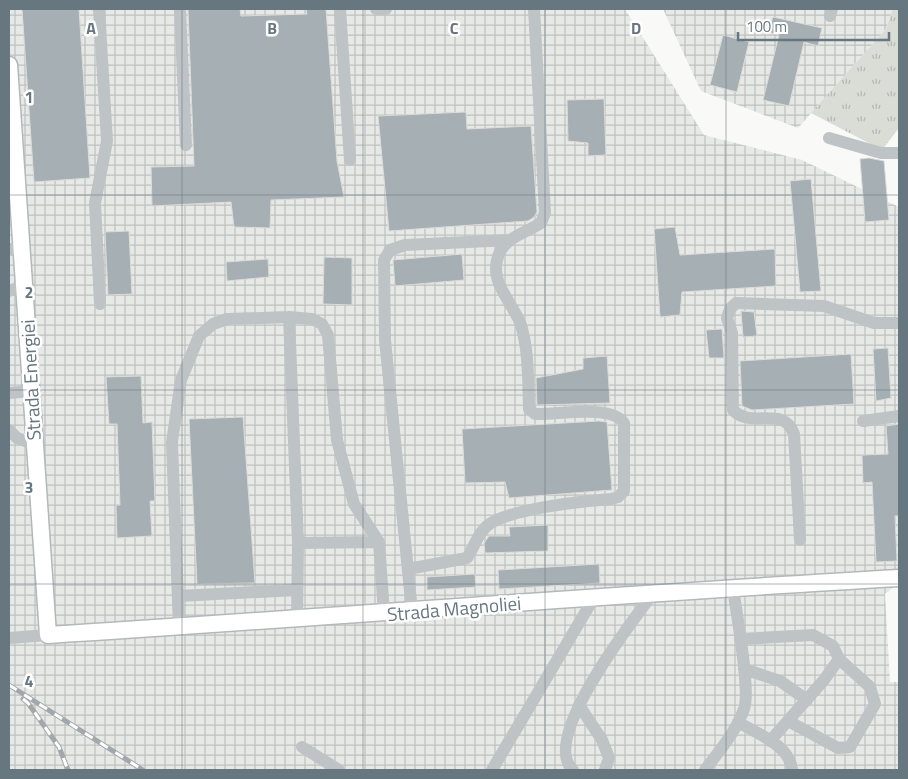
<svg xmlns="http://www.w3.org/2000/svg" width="908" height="779" font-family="'Titillium Web',sans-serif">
<defs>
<pattern id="industrial-grid" width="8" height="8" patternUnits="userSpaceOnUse" patternTransform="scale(1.25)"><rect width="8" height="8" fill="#e7e9e7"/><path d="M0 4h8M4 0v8" fill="none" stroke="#bfc2c0"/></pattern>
<pattern id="grass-tufts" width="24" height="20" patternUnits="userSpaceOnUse" patternTransform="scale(1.25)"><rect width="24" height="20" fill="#d9ddd6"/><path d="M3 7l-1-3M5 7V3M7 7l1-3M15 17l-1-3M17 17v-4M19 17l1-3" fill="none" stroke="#b4b8b3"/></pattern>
</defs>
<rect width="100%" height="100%" fill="#f9f9f7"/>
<path fill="url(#industrial-grid)" d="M9,9h616l79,126 98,25 97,47v376l-14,11 5,88h9v88h-890z
M663,9h230l-7,20 -88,99 -97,-37z"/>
<path fill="url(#grass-tufts)" d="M893,9h6v119l-17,22 -71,-37 75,-84z"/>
<path fill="#a6afb3" stroke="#dbdbd9" d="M22,9h57l11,169 -56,4z
M188,9h52l1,7 66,-2 -1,-5h20l11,152 7,36 -73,3 -1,28 -36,-1 -3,-25 -79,4 -1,-39 43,-1z
M773,17l49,11 -4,18 -14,-4 -15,64 -26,-6 16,-65 -11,-3z
M723,35l26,7 -12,50 -27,-7z
M604,99l2,56 -18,1v-13l-20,-2 -1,-41z
M466,112l1,17 64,-3 6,86 -3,5 -6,4 -139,10 -11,-115z
M869,158l15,3 5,59 -24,2 -5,-63z
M811,179l10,112 -21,1 -10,-111z
M675,227l5,28 95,-6 1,37 -94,6 -2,23 -20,2 -6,-88z
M129,231l3,63 -24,1 -3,-63z
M462,254l2,26 -69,6 -2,-26z
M324,257l28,1v47l-29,-1z
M268,259l1,18 -42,4 -1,-19z
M741,311l13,1 3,24 -14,1z
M722,329l2,29h-15l-3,-28z
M888,348l3,50 -15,3 -3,-52z
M851,354l3,50 -102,6 -10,-4 -2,-45z
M607,356l3,47 -73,2 -1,-27 47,-9v-11z
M141,376l2,47 9,-1 3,79h-5l2,35 -35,2 -1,-33h4l-3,-81h-8l-3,-47z
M243,417l12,166 -58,1 -8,-165z
M599,421l8,1 5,68 -103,8 -4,-16 -40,1 -3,-54z
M899,424v92h-4l2,45 -21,1 -4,-80 -9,1 -1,-28 26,-1 -2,-28z
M548,525v26l-63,2 -1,-10 5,-7h21l-1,-9z
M599,564l1,19 -101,6 -1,-19z
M475,574l1,13 -49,3v-13z"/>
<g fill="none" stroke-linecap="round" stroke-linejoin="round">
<g stroke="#b2b8bb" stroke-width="19">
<path id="major" d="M9,65l39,570c284,-18 567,-41 851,-57"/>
</g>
<path stroke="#bec3c6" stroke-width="12" d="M99,9l8,132 -12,62 5,101
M180,9l6,136
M340,9l10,151
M376,9h10
M830,16l2,-7
M829,138l52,15h18
M9,249h13
M9,291l16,-6
M289,317l9,226 -1,76
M9,393l23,-2
M863,421l36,-5
M9,430l8,8 17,6
M800,540l-6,-106c-11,-30 -42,-4 -61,-24l-1,-77 -5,-15 3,-9 6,-6 88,3 50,17h25
M298,543l81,-1
M408,569l59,-11c7,-10 10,-24 20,-32 19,-17 97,-25 124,-27l7,-2 6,-6v-68c-12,-18 -62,-9 -83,-9h-6l-6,-5c-1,-27 0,-57 -8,-84 -8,-23 -34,-44 -22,-71 7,-17 28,-22 42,-31l4,-10 -11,-204
M178,596l119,-6
M412,611l-27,-271 -1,-80 6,-10 15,-5 105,-5
M179,627l-7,-185 9,-62 18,-44 14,-12 14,-5 62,-2 23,2 10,5 6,11 9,105 17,64 25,38 5,72
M9,638l39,-3
M740,639l73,-4 20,11 6,13 -15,21 -54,61
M744,669l36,12 27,19
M579,705l23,35 7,18 -4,12
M788,721l50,27 12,-1 25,-43 -5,-17 -31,-28
M738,722c19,12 52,23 54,48
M302,747l37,23
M492,770l103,-174
M573,770c-34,-31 61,-151 81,-178
M705,770c14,-19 31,-38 39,-61 7,-18 -8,-98 -11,-121"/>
<use href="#major" stroke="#fff" stroke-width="16"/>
<g stroke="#a1a8ac" stroke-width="5">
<path id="rail" d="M9,685l134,85
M23,699l5,4 31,44 9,23"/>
</g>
<use href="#rail" stroke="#fff" stroke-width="3" stroke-dasharray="9" stroke-linecap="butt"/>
</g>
<path fill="none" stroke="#66777f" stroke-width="1" stroke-opacity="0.55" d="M182,9v761M363,9v761M545,9v761M726,9v761M9,195h890M9,390h890M9,584h890"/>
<g text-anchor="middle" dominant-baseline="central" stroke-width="5" stroke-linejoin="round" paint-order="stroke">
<g font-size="19" fill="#66777f" stroke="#fff">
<text transform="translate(30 380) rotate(-93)">Strada Energiei</text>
<text transform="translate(454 608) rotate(-5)">Strada Magnoliei</text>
</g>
</g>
<g font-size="16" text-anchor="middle" font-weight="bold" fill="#66777f" stroke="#fff" stroke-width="5" stroke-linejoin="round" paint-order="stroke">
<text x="91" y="34">A</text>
<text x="272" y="34">B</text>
<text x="454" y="34">C</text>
<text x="636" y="34">D</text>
<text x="29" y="103">1</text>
<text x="29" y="298">2</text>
<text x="29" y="493">3</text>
<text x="29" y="687">4</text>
</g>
<rect width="908" height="779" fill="none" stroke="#66777f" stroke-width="20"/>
<path d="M738 32v8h151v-8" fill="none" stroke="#66777f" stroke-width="2.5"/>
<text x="746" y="32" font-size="15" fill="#66777f" stroke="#ffffff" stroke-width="4" paint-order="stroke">100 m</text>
</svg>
